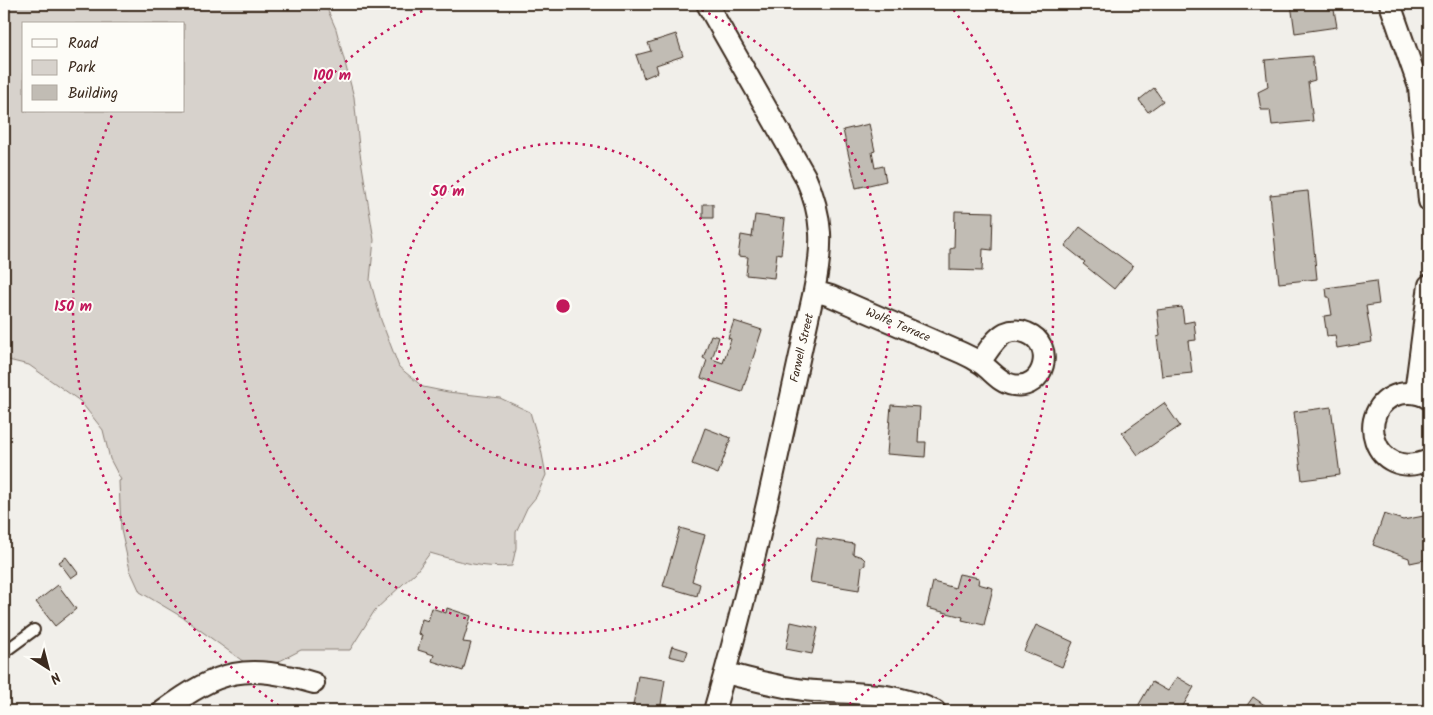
<svg xmlns="http://www.w3.org/2000/svg" width="1433" height="715" font-family="Kalam,sans-serif">
<rect width="100%" height="100%" fill="#f1efea"/>
<filter id="ink" filterUnits="userSpaceOnUse"><feTurbulence type="fractalNoise" baseFrequency=".02" numOctaves="2"/><feDisplacementMap in="SourceGraphic" scale="10" xChannelSelector="R" yChannelSelector="G"/><feConvolveMatrix kernelMatrix="1 2 1 2 8 2 1 2 1" color-interpolation-filters="sRGB"/></filter>
<g filter="url(#ink)">
<path fill="#d7d2cc" stroke="#897e75" fill-rule="evenodd" d="M4,4h321l11,25 18,68 5,50 15,93 -4,40 11,40 18,47 24,20 25,5 52,6 30,14 11,37 5,26 -10,22 -9,11 -11,24v16l-4,18c-29,3 -54,-5 -82,-13l-14,19 -41,38 -25,40h-49l-27,14 -30,-2 -62,-45 -42,-25 -10,-22 -9,-40 -2,-49 2,-1 -11,-21 -7,-29 -23,-29 -51,-36 -25,-6zM24,24h160v87h-160z"/>
<path fill="#c1bcb4" stroke="#3b2a1e" d="M1291,4h42l4,23 -42,6z
M676,34l7,22 -27,9 2,7 -14,6 -8,-23 15,-4 -3,-8z
M1312,56l3,24 -7,2 5,39 -41,4 -2,-15h-9l-3,-18 10,-5 -3,-27z
M1154,88l9,13 -15,11 -9,-12z
M869,124l6,27 -3,1 3,16 8,-2 3,15 -30,7 -13,-58z
M1308,191l9,88 -38,4 -9,-88z
M703,204h10v14h-10z
M955,211l38,1 -1,38 -9,-1 -1,22 -32,-1v-21l4,-1z
M755,215l30,4 -4,35 -4,-1 -3,25 -28,-3 2,-18 -10,-1 3,-21 11,2z
M1080,227l53,39 -19,23 -31,-25 2,-2 -20,-16z
M1376,281l3,23 -13,2 6,36 -35,6 -2,-13 -8,1 -3,-20 8,-1 -3,-18h-2l-1,-9z
M1182,307l2,16 10,-2 2,19 -8,1 4,32 -30,3 -5,-39 3,-1 -3,-26z
M734,321l28,9 -20,62 -41,-14 6,-18 -4,-2 8,-23 8,2 -7,22 11,4 8,-24 -3,-1z
M1164,403l16,23 -42,29 -16,-22z
M891,405l29,2 -2,35h8l-1,15 -38,-3z
M1331,407l9,68 -38,5 -8,-68z
M705,428l26,10 -13,36 -26,-10z
M1384,514l19,6 26,-5v44l-19,4 -1,-5 -36,-13z
M680,528l25,7 -13,46 8,3 -3,12 -34,-10z
M817,538l37,6 -1,10 9,3 3,3v5l-3,2 -3,23 -49,-8z
M66,557l12,16 -7,5 -12,-16z
M959,574l20,4 -1,6 15,4 -9,37 -22,-5 1,-3 -36,-9 6,-26 22,6z
M58,585l18,24 -21,17 -19,-24z
M432,608l14,5 1,-5 24,8 -8,26 8,1 -8,28 -31,-10 2,-6 -16,-5 4,-15 -4,-1 4,-15 6,2z
M791,622l27,6 -6,26 -26,-5z
M1036,625l37,17 -11,25 -38,-16z
M672,646l16,5 -3,9 -16,-4z
M638,676l27,4 -5,31h-28z
M1177,677l17,10 -14,24h-33l-9,-5 14,-24 16,9z
M1253,697l20,14h-30z"/>
<g fill="none" stroke-linecap="round" stroke-linejoin="round">
<g stroke="#3b2a1e" stroke-width="14">
<path id="service" d="M4,652l30,-22"/>
</g>
<g stroke="#3b2a1e" stroke-width="24">
<path id="minor" d="M707,4l98,172c19,42 18,71 9,115 -31,141 -60,282 -100,420
M1390,4l29,83 10,114
M814,291l17,5 131,57c7,3 14,7 20,11 11,8 18,19 31,21 32,6 43,-41 14,-52 -7,-3 -15,-3 -22,0 -11,6 -18,20 -25,29
M1415,393l14,-108
M1429,399c-9,-6 -19,-7 -30,-5 -46,13 -27,90 30,66
M725,673c26,6 53,14 79,17 48,5 86,-1 131,21
M163,711c57,-42 83,-48 151,-28"/>
</g>
<use href="#service" stroke="#fdfcf7" stroke-width="10"/>
<use href="#minor" stroke="#fdfcf7" stroke-width="20"/>
</g>
</g>
<g fill="none" stroke="#c2185b" stroke-width="2.5" stroke-dasharray="2.5 5">
<circle cx="563" cy="306" r="163"/>
<path d="M688 4A327 327 0 1 1 438 4"/>
<path d="M285 710A490 490 0 0 1 112 115M949 4A490 490 0 0 1 841 710"/>
</g>
<g text-anchor="middle" dominant-baseline="central" stroke-width="4" stroke-linejoin="round" paint-order="stroke">
<g font-size="12" fill="#3b2a1e" stroke="#fdfcf7">
<text transform="translate(898 325) rotate(23)">Wolfe Terrace</text>
<text transform="translate(802 348) rotate(-77)">Farwell Street</text>
</g>
</g>
<circle cx="563" cy="306" r="8" fill="#c2185b" stroke="#fdfcf7" stroke-width="2.5"/>
<g font-size="15" text-anchor="middle" font-weight="bold" fill="#c2185b" stroke="#fdfcf7" stroke-width="4" stroke-linejoin="round" paint-order="stroke">
<text x="332" y="80">100 m</text>
<text x="448" y="196">50 m</text>
<text x="73" y="311">150 m</text>
</g>
<rect width="1433" height="715" fill="none" stroke="#fdfcf7" stroke-width="20"/>
<rect x="10" y="10" width="1413" height="695" fill="none" stroke="#3b2a1e" stroke-width="2" filter="url(#ink)"/>
<rect x="22" y="22" width="162" height="90" fill="#fdfcf7" stroke="#afa8a0"/>
<rect x="32" y="39" width="25" height="8" fill="#fdfcf7" stroke="#afa8a0"/>
<text x="68" y="48" font-size="15" fill="#3b2a1e">Road</text>
<rect x="32" y="60" width="25" height="15" fill="#d7d2cc" stroke="#afa8a0"/>
<text x="68" y="72" font-size="15" fill="#3b2a1e">Park</text>
<rect x="32" y="85" width="25" height="15" fill="#c1bcb4" stroke="#afa8a0"/>
<text x="68" y="98" font-size="15" fill="#3b2a1e">Building</text>
<g transform="translate(48 668) rotate(144)" stroke="#fdfcf7" stroke-width="4" paint-order="stroke">
<path d="M0-4L9 19L0 12L-9 19Z" fill="#3b2a1e"/>
<text y="-8" font-size="14" font-weight="bold" text-anchor="middle" fill="#3b2a1e">N</text>
</g>
</svg>
